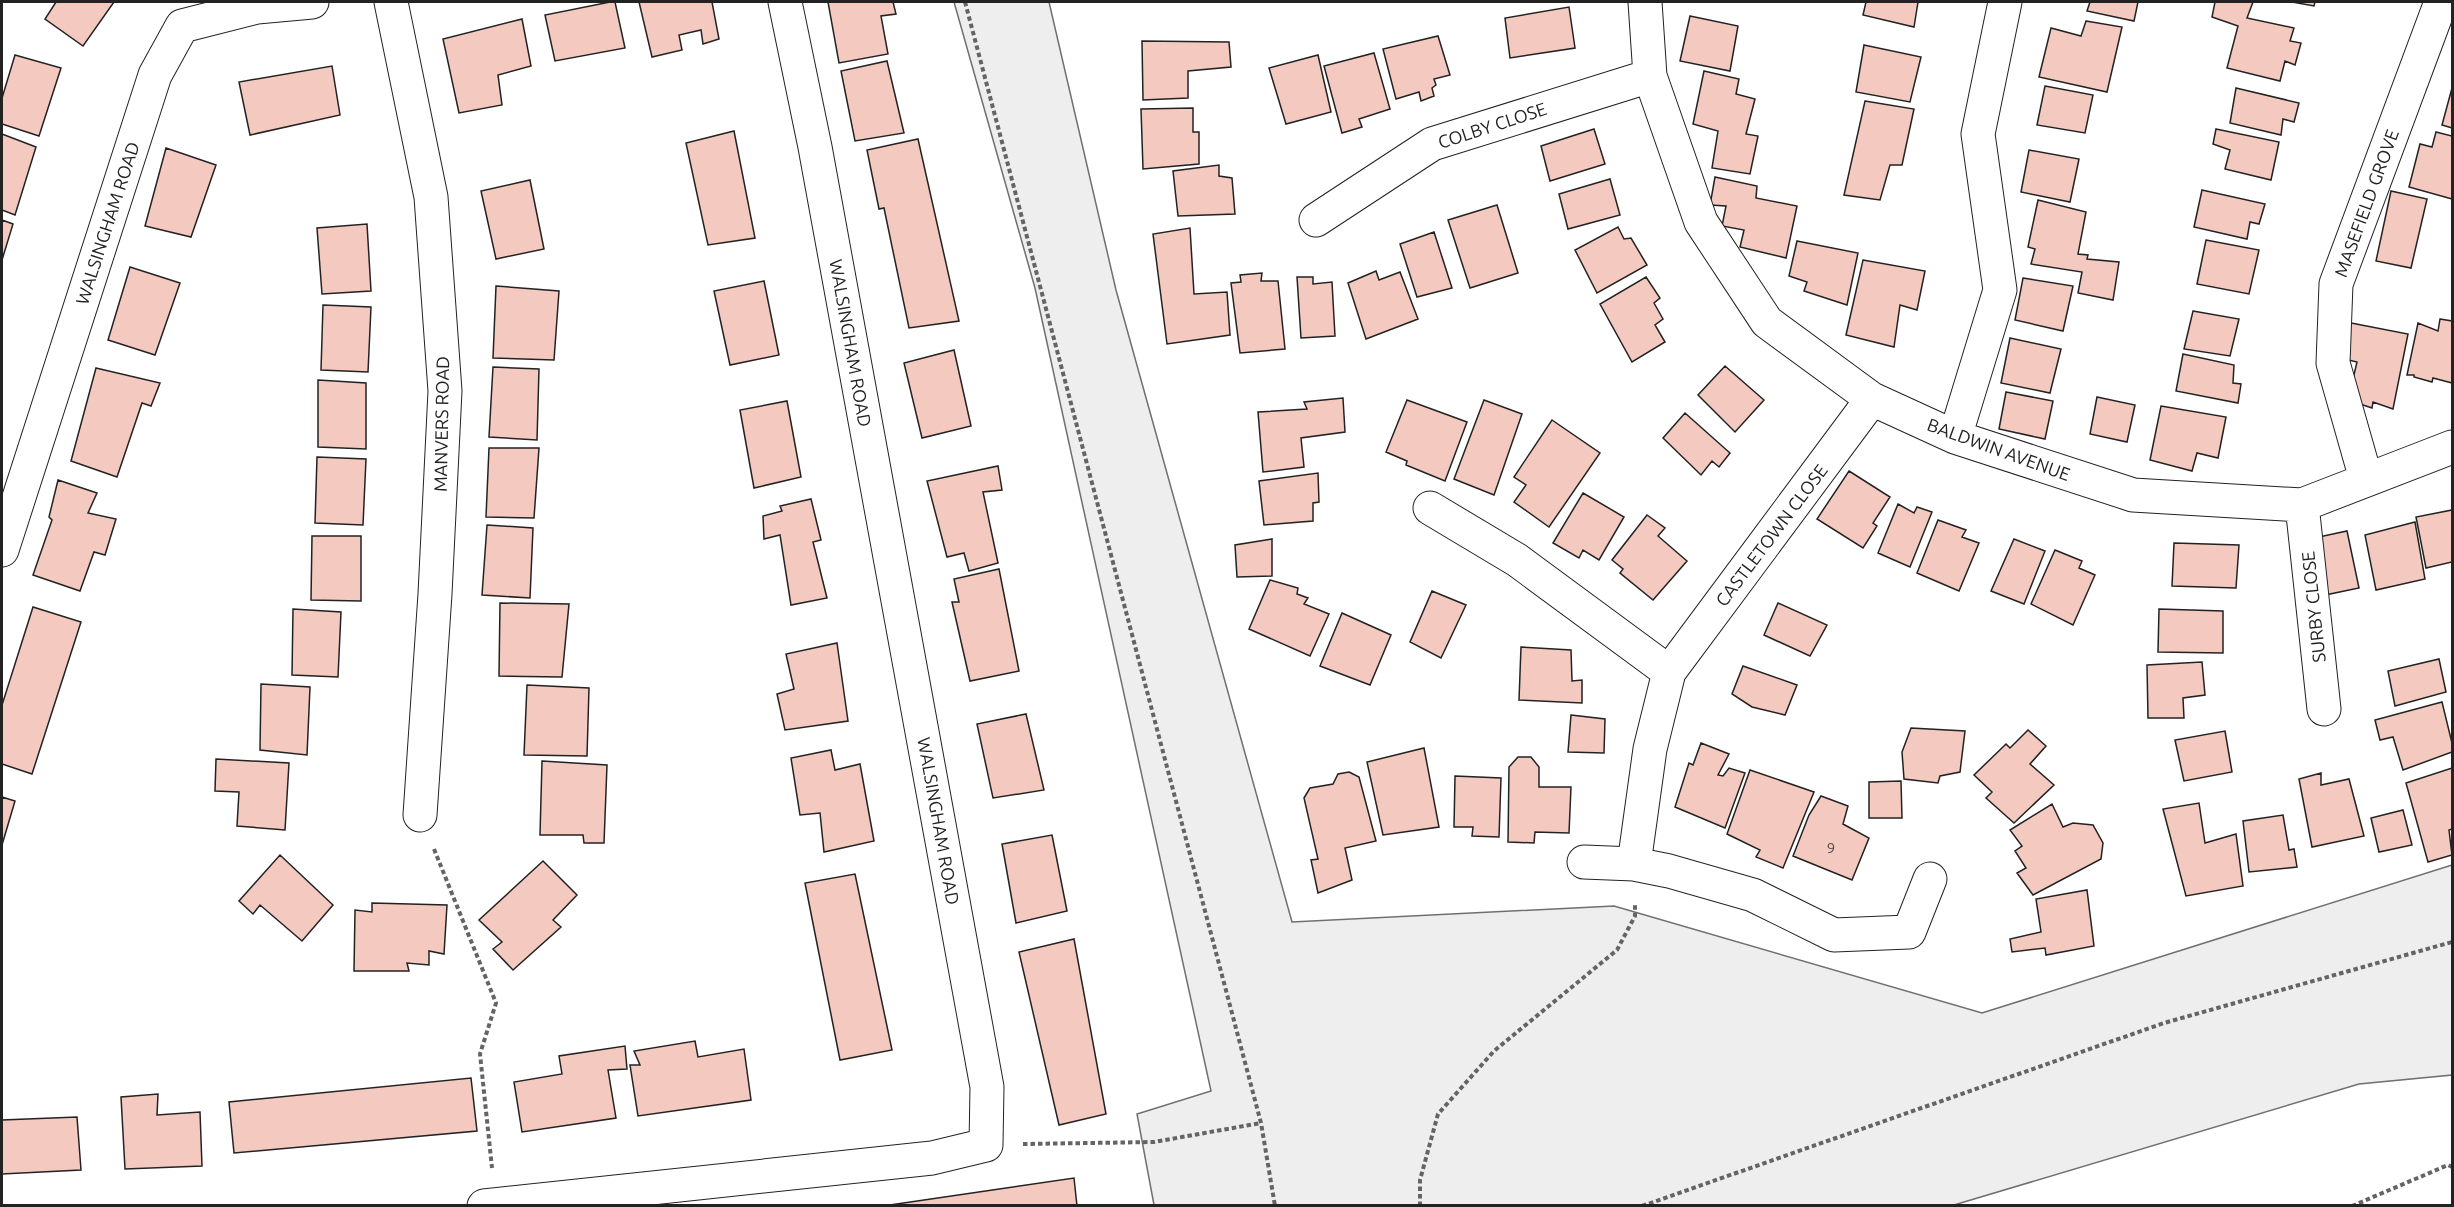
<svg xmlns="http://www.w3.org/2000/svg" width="2454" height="1207" font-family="Ubuntu,sans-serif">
<rect width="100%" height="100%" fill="#fff"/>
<path fill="#eee" stroke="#6f6f6f" stroke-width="1.5" d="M954,2h95l67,288 176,632 322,-16 368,107 470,-148v210l-93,9 -405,121h-800l-17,-91 74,-23 -176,-803z"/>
<path fill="#f3c9c0" stroke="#222" stroke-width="1.5" d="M56,2h58l-31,44 -38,-27z
M610,2h5l10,46 -70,13 -10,-46z
M639,2h73l7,37 -16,5 -2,-14 -22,5 3,15 -30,7z
M828,2h65l3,12 -15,2 7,38 -49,9z
M1866,2h52l-4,25 -51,-12z
M2090,2h48l-4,19 -47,-10z
M2215,2h38l-6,16 47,10 -4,13 11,2 -6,22 -10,-4 -5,20 -53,-13 11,-42 -26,-9z
M2292,2h23l-1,4z
M1569,7l6,41 -65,10 -5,-40z
M1690,16l48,10 -8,45 -50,-10z
M522,19l9,47 -33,9 4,30 -43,8 -16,-74z
M2086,21l36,6 -15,65 -68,-15 12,-49 30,8z
M1438,36l12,39 -16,4 2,6 -4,3 2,8 -13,5 -2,-9 -23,7 -13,-50z
M1142,41l87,1 2,25 -43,4v27l-45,2z
M1864,45l57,12 -11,45 -54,-10z
M1374,53l16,56 -31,10 3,8 -20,6 -18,-67z
M15,55l46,13 -22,68 -37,-12v-26z
M1318,55l13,57 -45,12 -17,-56z
M887,61l17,72 -49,8 -14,-70z
M332,66l8,49 -90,20 -11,-53z
M1704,71l35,8 -3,15 19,5 -9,35 12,2 -8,38 -38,-6 6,-37 -25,-7z
M2045,86l48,9 -8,38 -48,-8z
M2236,88l63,15 -5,19 -11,-3 -2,16 -51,-12z
M2452,88v40l-10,-3z
M1865,101l49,8 -12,56h-12l-10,35 -36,-5z
M1193,108v24h6v32l-56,5 -2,-60z
M1594,129l11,35 -55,17 -9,-35z
M2216,129l63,13 -8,38 -46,-11 5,-19 -17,-6z
M734,131l21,107 -47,7 -22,-102z
M2436,132l16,4v63l-43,-12 11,-43 12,3z
M2,134l34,13 -21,68 -13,-5z
M918,139l41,182 -50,7 -25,-120 -5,1 -12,-59z
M166,148l50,17 -25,72 -46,-11z
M2029,150l50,9 -9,43 -49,-10z
M1219,165v11l13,2 3,36 -57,2 -5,-45z
M1715,177l42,9 -1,12 41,8 -11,52 -46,-11 4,-17 -22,-4 4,-20 -16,-1z
M1610,179l10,36 -52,14 -9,-35z
M530,180l14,69 -48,10 -15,-68z
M2202,190l63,14 -6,20 -9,-2 -3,17 -53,-12z
M2391,191l36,8 -16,69 -35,-7z
M2038,200l48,12 -8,42 10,1 -1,4 32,3 -6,38 -35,-7 4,-21 -51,-8 4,-15 -7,-2z
M1497,205l21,68 -48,15 -22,-68z
M2,220l11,4 -11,36z
M367,224l4,67 -49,3 -5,-66z
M1618,227l6,12 7,-1 16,27 -50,28 -22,-43z
M1190,228l4,66 33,-2 3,43 -63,9 -14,-110z
M1434,232l18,56 -35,9 -17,-53z
M2206,240l53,10 -10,44 -52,-10z
M1797,241l61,12 -11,52 -43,-14 3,-9 -18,-6z
M1863,260l62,11 -8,39 -17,-5 -6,42 -48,-12z
M130,267l50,16 -25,72 -47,-15z
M1376,271l3,9 21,-8 18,47 -52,20 -18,-56z
M1262,273l-1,8h17l7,68 -45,4 -9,-70 10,-1 -1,-7z
M1297,277h16v7l19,-2 3,54 -34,2z
M1646,277l14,21 -6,5 9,16 -8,6 10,17 -33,20 -32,-58z
M2023,278l50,8 -10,45 -48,-11z
M764,281l15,74 -49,10 -16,-74z
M496,286l63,5 -5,69 -61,-2z
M323,305l48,2 -3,65 -47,-2z
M2193,311l46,8 -9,37 -46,-7z
M2440,319l12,2v62l-19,-5 -1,4 -18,-5v-2h-7l11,-52 20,8z
M2346,322l62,12 -15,75 -20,-7 -1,6 -24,-8 9,-38 -17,-4z
M2010,338l51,11 -11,44 -49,-10z
M954,350l17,76 -49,12 -18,-75z
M2183,354l51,11 -1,18 8,1 -3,19 -62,-12z
M1725,366l39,34 -29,32 -37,-37z
M493,367l46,2 -2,71 -48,-3z
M96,368l64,15 -9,23 -9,-3 -25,74 -46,-16z
M318,380l48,3v66l-48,-2z
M2006,392l47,9 -8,38 -46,-10z
M2097,397l38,8 -8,37 -37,-8z
M1343,398l2,34 -44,6 3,29 -41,5 -5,-60 49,-3 -3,-7z
M1407,400l60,22 -22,59 -39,-16 1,-4 -21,-9z
M1484,400l38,14 -28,81 -40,-16z
M787,401l14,76 -47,11 -14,-78z
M2161,406l65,11 -8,41 -21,-5 -5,18 -42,-11z
M1685,413l45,40 -11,14 -7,-6 -11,14 -38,-37z
M1552,420l48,33 -51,74 -35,-25 12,-17 -12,-8z
M489,448h50l-5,70 -48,-1z
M317,457l49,2 -3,66 -48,-2z
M998,466l4,24 -19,2 15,71 -29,8 -5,-18 -17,4 -20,-76z
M1849,471l41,26 -17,26 4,3 -14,22 -46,-29z
M1318,473l1,29 -6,1v18l-49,4 -5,-44z
M58,480l39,13 -9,20 28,6 -11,36 -11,-3 -14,39 -47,-16 19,-55 -3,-3z
M1583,493l41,24 -25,43 -16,-10 -4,8 -26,-15z
M811,499l10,41 -8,2 14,56 -36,7 -11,-70 -16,4 -1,-23 19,-5 -2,-5z
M1898,504l16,9 3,-6 15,5 -22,55 -32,-14z
M2452,510v52l-26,6 -10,-51z
M1647,515l18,13 -7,8 29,25 -34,39 -33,-27 3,-4 -11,-9z
M1938,520l28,10 -4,7 17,6 -20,48 -42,-18z
M2415,522l10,57 -49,11 -11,-55z
M487,525l46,3 -3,70 -48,-3z
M2347,531l12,57 -34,7 -11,-57z
M312,536h49v65l-50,-1z
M1272,539v37l-35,1 -2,-32z
M2014,539l31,12 -21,53 -33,-13z
M2174,543l65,2 -3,43 -64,-2z
M2055,550l27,11 -3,7 16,7 -22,50 -42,-21z
M999,569l20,102 -49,10 -18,-79h7l-5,-23z
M1270,580l28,8 -1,6 11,4 -4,6 25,10 -19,42 -61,-27z
M1432,591l34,14 -25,53 -31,-16z
M500,603l69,1 -7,73 -63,-1z
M1778,603l49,22 -17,31 -46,-21z
M33,607l48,15 -49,152 -30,-10v-59z
M293,609l48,3 -3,65 -46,-2z
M2159,609l64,2v42l-65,-1z
M1342,613l49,22 -21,50 -50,-19z
M837,643l11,78 -63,9 -8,-36 17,-5 -8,-35z
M1521,647l50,3 1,31 10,-1v23l-63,-3z
M2439,659l7,33 -51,14 -7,-35z
M2202,662l3,33 -22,3 1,20h-36l-1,-53z
M1743,666l54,19 -12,30 -33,-8 -20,-13z
M261,684l49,3 -3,68 -47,-5z
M527,685l62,3 -2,68 -63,-1z
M2442,702l10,41v9l-49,18 -10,-33 -13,3 -5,-20z
M1026,714l18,76 -51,8 -16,-74z
M1571,715l34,4 -1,34 -36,-1z
M1911,728l54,3 -5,41 -20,4 -2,7 -34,-4 -2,-27z
M2028,730l18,16 -16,18 24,21 -40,38 -28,-25 6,-6 -18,-17 32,-31 4,4z
M2225,731l7,41 -48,9 -9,-41z
M1701,743l28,11 -11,21 5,1 6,-8 16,5 -20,55 -50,-21 14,-44 4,2z
M1424,748l15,79 -56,8 -16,-73z
M831,750l4,20 25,-6 14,77 -50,11 -4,-39 -20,2 -9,-57z
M1518,757h13l8,10v20h32l-2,46 -34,-1 -1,11 -26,-1 1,-75z
M216,759l73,4 -4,67 -48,-4 2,-34 -24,-1z
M542,761l65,4 -3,78h-20l-1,-8h-43z
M2452,768v61l-3,1 3,25 -24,7 -22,-79z
M1750,770l64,22 -31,76 -27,-11 4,-7 -33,-16z
M1349,772l10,5 17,64 -31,7 7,32 -34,13 -7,-33 7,-1 -14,-61 6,-10 23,-4 5,-10z
M2321,773v12l28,-6 15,57 -52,11 -13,-68z
M1455,776l46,2 -2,59 -27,-1 1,-9h-19z
M1901,781l1,37h-33v-36z
M1821,796l27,10 -5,18 26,14 -17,42 -59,-24 16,-41z
M2,797l13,4 -13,44z
M2199,803l6,40 31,-9 7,52 -57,10 -23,-87z
M2052,804l11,23 10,-4 20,2 10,18 -2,16 -68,36 -16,-22 9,-5 -11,-17 7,-5 -12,-16z
M2403,810l9,35 -33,7 -8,-34z
M2283,815l6,35 5,-1 3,18 -48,5 -6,-51z
M1052,835l15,76 -51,12 -14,-79z
M280,855l53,50 -31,36 -42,-36 -7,9 -14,-13z
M543,861l34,34 -24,25 8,7 -48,43 -20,-21 9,-7 -23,-22z
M855,874l37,176 -52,10 -35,-177z
M2087,890l7,56 -48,9 -1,-7 -33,4 -2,-13 31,-7 -5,-33z
M372,903l75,2 -3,49 -15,-3v14l-22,-2 2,8h-55l1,-61 17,2z
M1074,939l32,175 -47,11 -40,-173z
M695,1041l3,16 46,-8 7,51 -113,16 -8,-51h10l-6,-14z
M625,1046l2,23 -19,1 8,48 -94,14 -8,-50 48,-8 -3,-18z
M471,1078l6,53 -243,22 -5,-51z
M158,1094l-1,21 43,-3 2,54 -77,3 -4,-72z
M77,1117l4,53 -79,4v-54z
M1074,1178l3,28h-194z"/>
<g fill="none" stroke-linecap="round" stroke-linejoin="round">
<g stroke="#222" stroke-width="35">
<path id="street" d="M391,2l40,195 14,194 -10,203 -15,221
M1645,2l5,74 51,146 66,100 105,77 83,38 178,58 169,10 150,-58
M1316,220l116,-76 218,-68
M1872,399l-203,273 -19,77 -16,115 35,7 84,24 81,40 75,-3 21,-53
M1955,437l45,-147 -22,-156 27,-132
M2366,479l-33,-116 3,-79 105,-282
M2302,505l22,204
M1430,508l87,52 152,112
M2,550l153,-475 27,-49 75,-19 55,-5
M1584,862l50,2
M484,1206l448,-48 54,-13 1,-58 -172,-940 -30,-145"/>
</g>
<path stroke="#646464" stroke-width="4" stroke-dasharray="4.5 3" stroke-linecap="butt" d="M965,2l296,1121 14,83
M434,849l62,154 -16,51 12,114
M1023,1144l131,-2 107,-19
M1420,1206v-26l18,-66 56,-63 123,-101 18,-34v-13
M1642,1206l522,-183 288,-81
M2352,1206l96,-41 4,2"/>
<use href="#street" stroke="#fff" stroke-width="33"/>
</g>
<g text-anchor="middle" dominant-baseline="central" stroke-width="4.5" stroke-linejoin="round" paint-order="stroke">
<g font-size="15" fill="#564c4a">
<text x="1831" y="847">9</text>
</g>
<g font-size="18" fill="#222" stroke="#fff">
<text transform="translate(1492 125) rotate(-18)">COLBY CLOSE</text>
<text transform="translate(2366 203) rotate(-70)">MASEFIELD GROVE</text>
<text transform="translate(107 223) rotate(-72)">WALSINGHAM ROAD</text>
<text transform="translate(851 343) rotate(80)">WALSINGHAM ROAD</text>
<text transform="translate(441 424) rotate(-89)">MANVERS ROAD</text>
<text transform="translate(1999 449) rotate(20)">BALDWIN AVENUE</text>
<text transform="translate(1771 535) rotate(-53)">CASTLETOWN CLOSE</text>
<text transform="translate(2313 607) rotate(-96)">SURBY CLOSE</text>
<text transform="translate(939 821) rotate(80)">WALSINGHAM ROAD</text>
</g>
</g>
<rect width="2454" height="1207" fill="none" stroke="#222222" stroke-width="6"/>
</svg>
